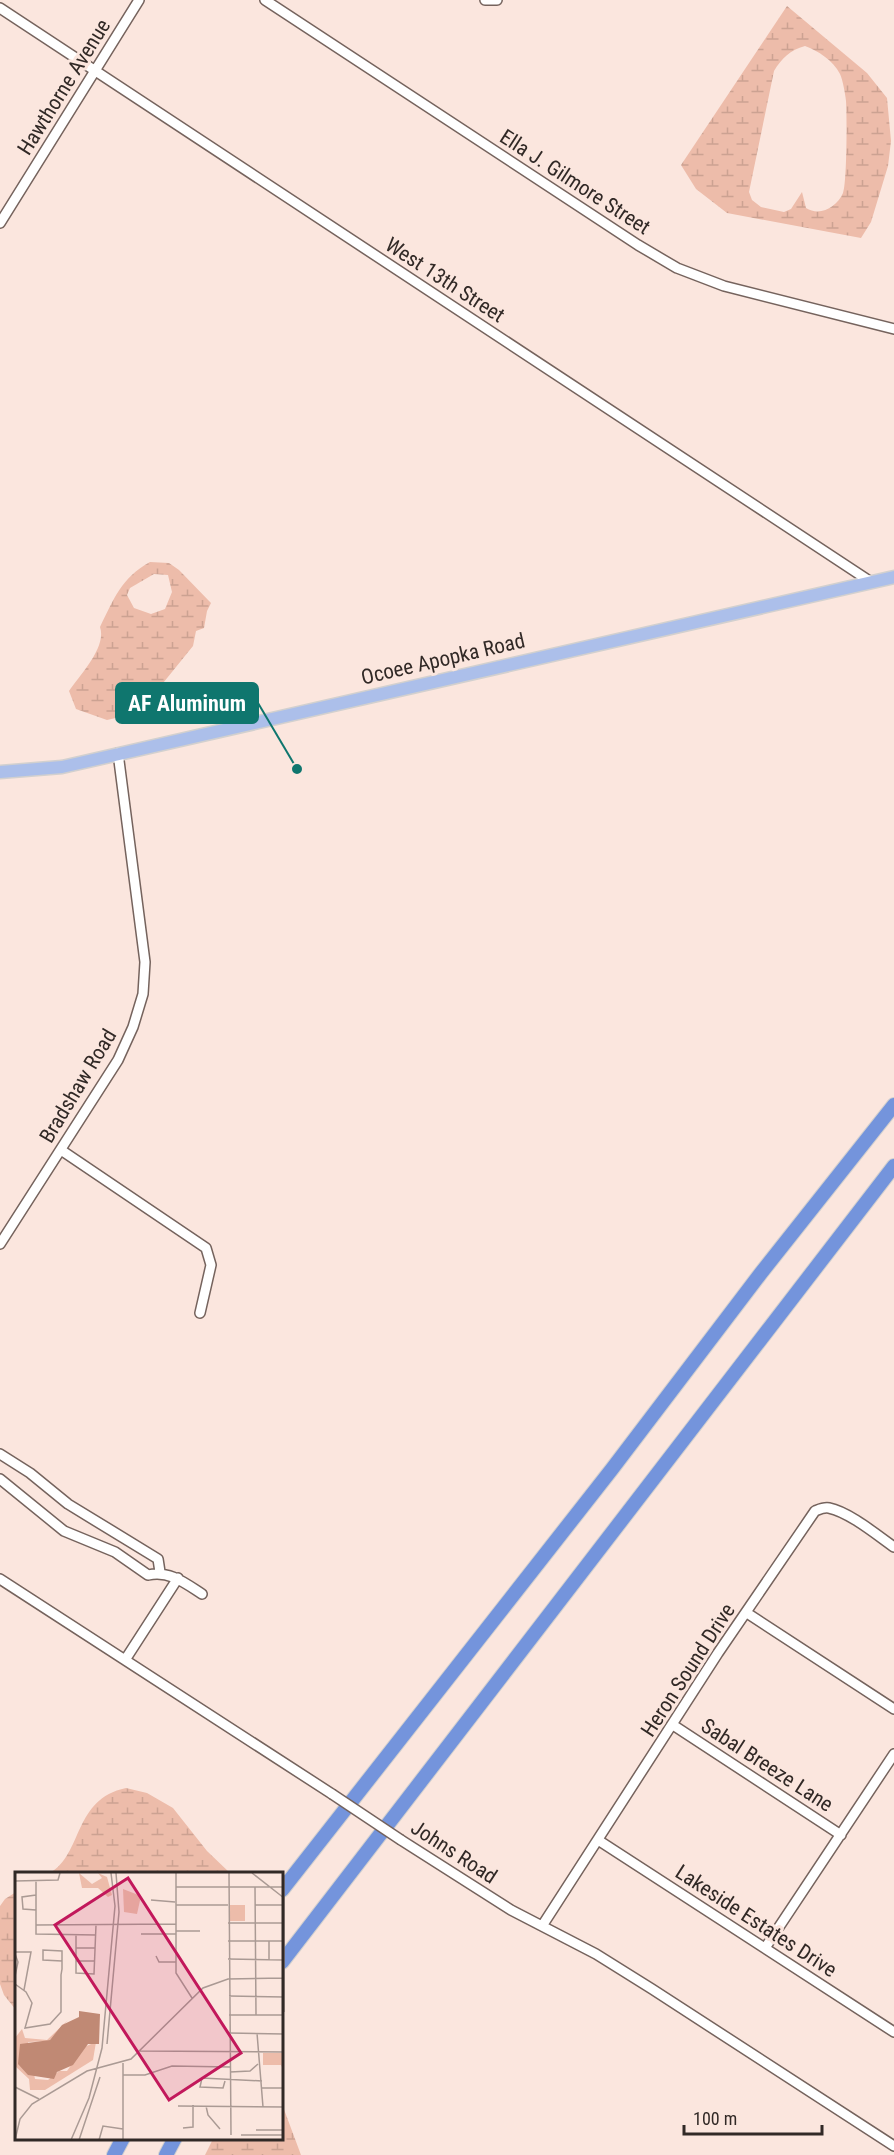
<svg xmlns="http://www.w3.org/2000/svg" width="894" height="2155" font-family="'Roboto Condensed',sans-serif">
<defs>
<pattern id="wetland-marsh" width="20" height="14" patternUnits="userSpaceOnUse" patternTransform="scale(1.5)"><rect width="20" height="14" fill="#edbcaa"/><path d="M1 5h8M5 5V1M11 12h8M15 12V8" fill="none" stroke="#cca292"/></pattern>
</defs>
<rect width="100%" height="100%" fill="#fbe6de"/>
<path fill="url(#wetland-marsh)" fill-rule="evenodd" d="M787,6l80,67 20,25 4,43 -3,25 -17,56 -10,16 -134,-25 -31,-24 -15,-24zM805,46c13,5 28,14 35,28 3,7 5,19 6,27 1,14 1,82 -3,92 -6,14 -23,24 -37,15l-4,-16 -11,17 -7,3 -23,-5 -9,-7 -3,-8 25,-121c8,-13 16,-21 31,-25z
M150,562l19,1 10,7 32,33 -4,8 -3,17 -8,3 -3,15 -38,47 -35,24 -13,3 -31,-11 -7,-18c11,-16 38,-44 31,-64 14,-28 21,-49 50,-65zM154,574l14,1 4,17 -7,17 -14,5 -17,-6 -7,-13 3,-7z
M126,1788l21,5 26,15 34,43 23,22h-180c33,-19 23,-74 76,-85z
M16,1892v118l-12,-15 -4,-11v-78l5,-7z
M282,2104l19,51h-96l8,-16 69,-1z"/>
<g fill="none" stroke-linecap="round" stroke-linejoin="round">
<g stroke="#75635d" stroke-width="12">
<path id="minor" d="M265,0l373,245 39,23 47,18 170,43
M485,0h12
M0,8l871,574
M0,223l139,-223
M61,1150l145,98 5,17 -11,48
M0,1244l118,-184 15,-33 10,-33 2,-32 -27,-209
M0,1454l30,19 38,31 90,55 2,13
M0,1479l64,52 51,21 33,23c21,-5 37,8 54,19
M0,1579l332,215
M747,1613l147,96
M125,1660l53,-82
M673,1725l168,110
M401,1840l110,70 85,44 56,35 242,157
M598,1840l296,192
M542,1926l176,-273 97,-142c5,-2 9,-4 14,-3 20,4 48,27 65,39
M765,1948l129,-194"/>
</g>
<g stroke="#d2d0cf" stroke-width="15">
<path id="major" d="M0,772l62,-5 832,-190"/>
</g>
<g stroke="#d2d0cf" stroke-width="16">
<path id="highway" d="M282,1890l330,-421 149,-196 133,-168
M282,1962l612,-796
M114,2155l9,-17
M166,2155l9,-17"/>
</g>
<use href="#minor" stroke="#fff" stroke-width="9"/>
<use href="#major" stroke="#acbfea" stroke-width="12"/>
<use href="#highway" stroke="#7494dc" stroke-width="14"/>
<g stroke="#75635d" stroke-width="12" stroke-linecap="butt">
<path id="minor-bridge" d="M332,1794l69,46"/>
</g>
<use href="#minor-bridge" stroke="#fff" stroke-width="9"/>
</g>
<g text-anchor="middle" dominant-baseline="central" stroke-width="6" stroke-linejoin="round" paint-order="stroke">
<g font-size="21" fill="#312926" stroke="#fbe6de">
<text transform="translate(64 87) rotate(-58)">Hawthorne Avenue</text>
<text transform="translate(575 182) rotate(33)">Ella J. Gilmore Street</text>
<text transform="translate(445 280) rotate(33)">West 13th Street</text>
<text transform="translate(443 659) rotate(-13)">Ocoee Apopka Road</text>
<text transform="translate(78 1086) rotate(-59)">Bradshaw Road</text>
<text transform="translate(688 1670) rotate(-57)">Heron Sound Drive</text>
<text transform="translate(767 1765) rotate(33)">Sabal Breeze Lane</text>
<text transform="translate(454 1852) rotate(33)">Johns Road</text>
<text transform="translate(756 1921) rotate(33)">Lakeside Estates Drive</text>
</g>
</g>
<g transform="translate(15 1872)">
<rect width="268" height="268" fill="#fbe6de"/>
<path d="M64,1l13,11 10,-6 -4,-5 9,4 5,18 -4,2 -10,-9h-16zM108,17l18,7 -4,18 -13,-2zM53,148l-18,20 -3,1 -19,1 7,37 13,1 11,-9h8l17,-24 12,-5 -3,18 -48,30h-15l-1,-11 -14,-13v-28l7,-9 3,9 22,2z" fill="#edbcaa"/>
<path d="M248,181h20v16l-2,-4h-18z" fill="#edbcaa"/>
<path d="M215,33h15v16h-15z" fill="#edbcaa"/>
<path d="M64,139l21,3 -1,30h-11l-15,21 -16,7 -3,7 -26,-4 -10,-11 2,-20 30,-4 12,-15 17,-8z" fill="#c08974"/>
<path fill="none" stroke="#aa9a94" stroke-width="1.5" d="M161,1v100l16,25M214,1l2,262M237,1l32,25M269,3v137M0,9l43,-1 2,-7M21,9v53l60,1M161,15h106M240,15l1,128M136,28l24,2M161,33h52M240,33h28M21,38l-13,-1 -1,-12 14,-2M213,51h56M21,53l140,-1M161,59h24M126,62h35M61,63v38l18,1 2,-49M213,69h55M254,69v19M61,76h19M0,80h16l-7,38M0,82l3,8 -3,14M141,84l3,6h17M213,87l56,1M61,89h19M0,112l11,8 6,11 -7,25 25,-4 11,-12v-37l1,-6v-18l-19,-1v10l19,1M214,124l55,1M214,143h55M214,161l55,1M242,161l6,74M92,172l12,-132 -3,-39M125,179l144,1M215,200l20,-1 8,-7M108,203h22l27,-9 58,1M210,209l-2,7 -23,-1 2,-9 60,3M0,215l24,12M247,216h22M163,234l106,1M191,234l2,9 12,14M168,256l10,-1v-22M241,258h28M226,263h43M0,268l5,-21 12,-15 55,-33 44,-12 72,-71 25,-9 56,-1M56,268l18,-42 13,-50 13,-142 -4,-33M64,268l21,-63M84,268l4,-14 20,3M108,268v-77"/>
<path fill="#c2185b" fill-opacity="0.15" stroke="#c2185b" stroke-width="3" d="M113,6l113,175 -72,47 -114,-175z"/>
<rect width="268" height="268" fill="none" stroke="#312926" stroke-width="3"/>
</g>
<path fill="none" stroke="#0f766e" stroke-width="2" d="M297 769L258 703"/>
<circle fill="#0f766e" stroke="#fbe6de" stroke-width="2" cx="297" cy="769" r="6"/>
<rect fill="#0f766e" stroke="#0f766e" stroke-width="2" x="116" y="683" width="142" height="40" rx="6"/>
<g font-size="22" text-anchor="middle" font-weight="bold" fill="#fff">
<text x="187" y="711">AF Aluminum</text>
</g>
<path d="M684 2125v9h138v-9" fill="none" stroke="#312926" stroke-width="3"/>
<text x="693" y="2125" font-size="18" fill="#312926" stroke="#fbe6de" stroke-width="4.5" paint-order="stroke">100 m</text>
</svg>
